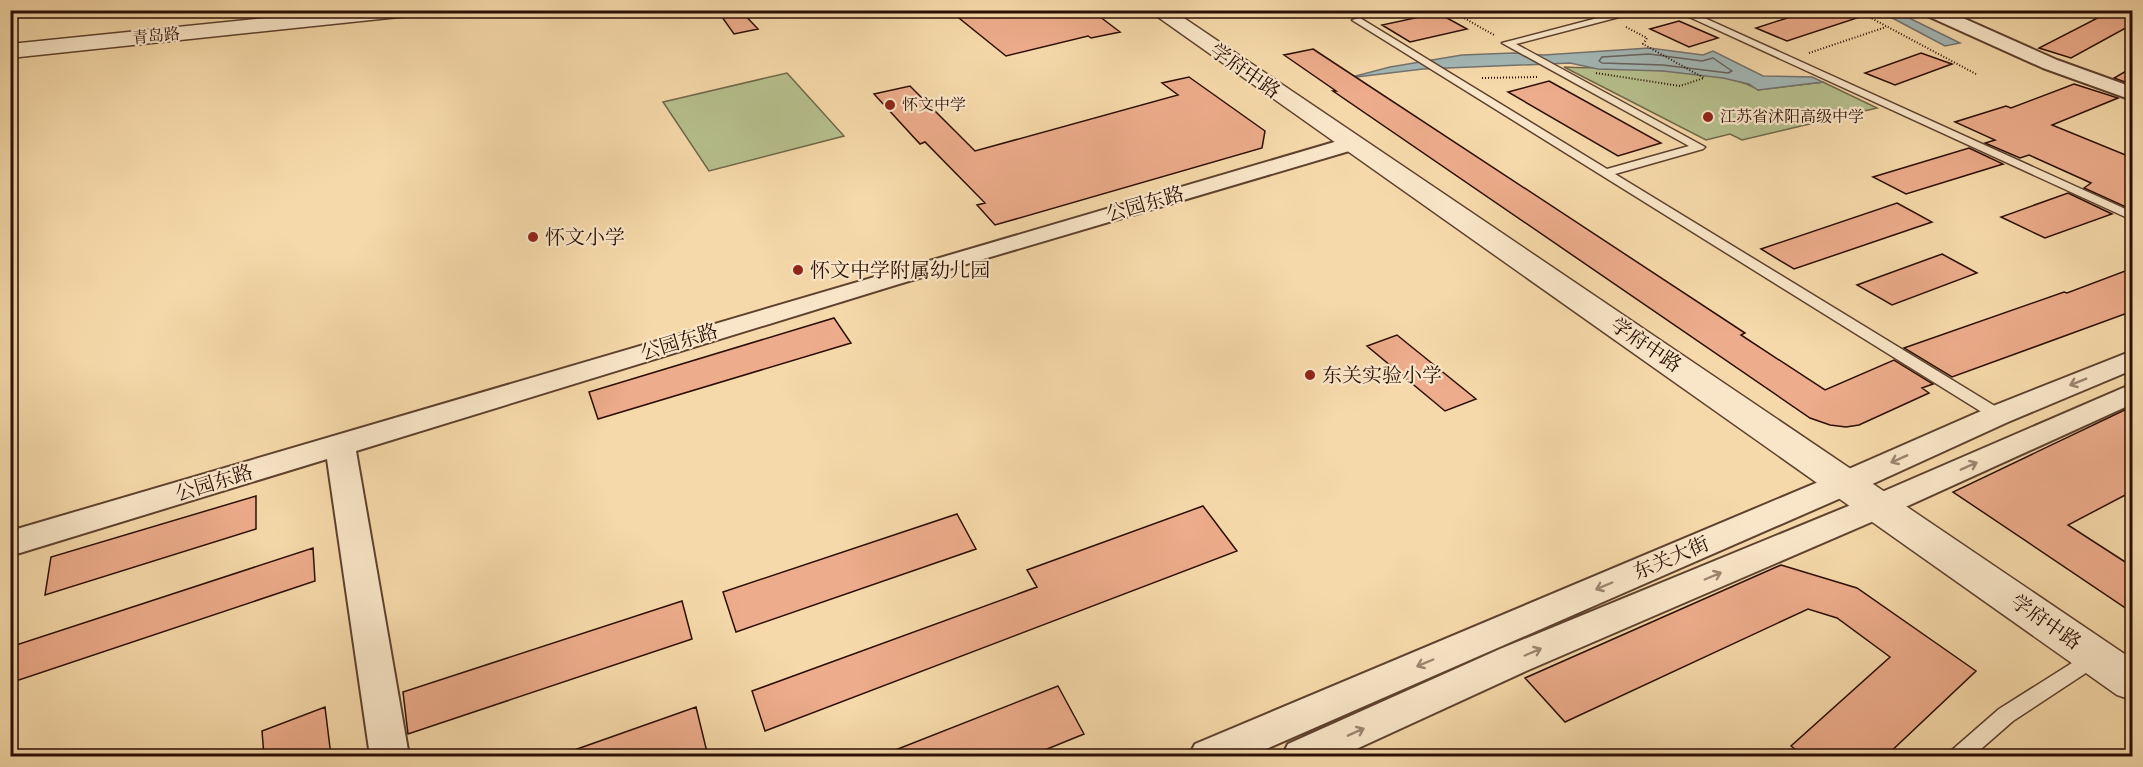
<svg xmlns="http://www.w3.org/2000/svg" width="2143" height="767" font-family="Cardo,'Noto Serif SC',serif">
<rect width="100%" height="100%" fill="#f6d9aa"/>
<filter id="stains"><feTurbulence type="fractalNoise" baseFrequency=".00333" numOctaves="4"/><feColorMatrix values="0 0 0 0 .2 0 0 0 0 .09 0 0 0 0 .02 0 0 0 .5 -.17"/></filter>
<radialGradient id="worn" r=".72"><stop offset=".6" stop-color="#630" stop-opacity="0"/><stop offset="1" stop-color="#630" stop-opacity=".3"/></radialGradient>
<path fill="#b6c08d" stroke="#706749" stroke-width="1.5" d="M1564,67c44,2 161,0 194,23l65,-8 54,26 -135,32 -12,-6 -24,6z
M787,73l57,63 -135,35 -46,-69z"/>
<path fill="#a3b7b5" stroke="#73736f" stroke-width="1.5" d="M1879,11h16l65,32 -15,3z
M1649,48l54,7 10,-4 50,25 49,1 11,5 -65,8 -9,-6 -26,-6 -60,-7 -65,-2 -28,-6 -147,6 -75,9 42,-11 72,-12 51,-2 31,2z"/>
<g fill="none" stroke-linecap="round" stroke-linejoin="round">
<path stroke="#67625d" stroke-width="1.5" d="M1649,54l53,7 11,-3 19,13 -4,2 -65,-8 -61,-2 -3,-2 3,-4z"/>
</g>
<path fill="#edac8b" stroke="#2b0e05" stroke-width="1.5" d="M717,10h23l18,19 -24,5z
M949,10h142l29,22 -29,6 -3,-2 -82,20z
M1812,10h57v4l-82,27 -31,-13z
M2113,10h20v14l-62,34 -32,-10z
M1438,13l29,16 -57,13 -28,-17z
M1679,21l39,17 -29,9 -39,-18z
M1313,49l432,284 -4,2 84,55 69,-30 39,24 -11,4 7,5 -70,32 -13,2 -16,-2 -20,-7 -477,-327h3l-52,-36z
M1921,53l31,11 -57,21 -30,-12z
M2133,67v18l-19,-7z
M1189,77l76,54 -3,17 -267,77 -18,-20 8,-2 -60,-61 -5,2 -46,-50 36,-8 65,65 203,-56 -16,-12z
M1549,81l112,62 -43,13 -110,-64z
M2074,84l44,14 -66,27 81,33v48l-5,2 -44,-20 7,-5 -62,-28 -9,3 -35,-15 10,-3 -40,-18 51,-16 5,2z
M1969,148l34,16 -97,30 -33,-17z
M2068,193l44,21 -67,24 -44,-21z
M1897,203l35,19 -138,47 -33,-20z
M1942,254l35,19 -85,32 -35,-20z
M2133,268v43l-181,66 -48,-29 160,-56 3,1z
M834,318l17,25 -253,76 -9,-27z
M1397,335l79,64 -31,12 -78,-65z
M2133,406v85l-65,34 65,42v46l-180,-121z
M256,496v33l-211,66 6,-38z
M1203,506l34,45 -472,180 -13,-40 285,-104 -10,-17z
M957,514l19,35 -240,83 -13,-40z
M313,548l2,33 -305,102v-36z
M1781,565l76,23 119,83 -90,85h-82l-13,-10 99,-89 -53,-39 -29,-9 -243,113 -40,-44z
M682,601l10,38 -284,95 -5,-42z
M1058,686l26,48 -54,22h-150z
M325,707l6,49h-67l-2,-25z
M696,707l11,45 -13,4h-130l-1,-2z"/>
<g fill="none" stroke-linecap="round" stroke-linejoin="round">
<g stroke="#5e412e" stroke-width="3">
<path id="service" d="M1628,10h18l-130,34 189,103 -2,2 -88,25 388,237 3,4 -3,4h-10l-641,-399 8,-2 247,151 82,-23 -187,-103z
M1674,10h13l445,202v8z
M2094,649l7,2 3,6 -3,6 -88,58 -40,35h-24l3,-6 47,-41z"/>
</g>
<g stroke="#5e412e" stroke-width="4">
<path id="minor" d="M1921,10h24l112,50 75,27v13l-89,-32 -120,-54z
M1348,138l8,1 3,5 -3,5 -457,135 -543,167 53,305h-39l-43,-297 -317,97v-25z
M2132,351v19l-124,52 -151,69 -607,265h-61l6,-12 640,-269 153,-67z
M2132,384v20l-242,110 -364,157 -185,85h-59l6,-12 212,-95 368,-151z"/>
</g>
<g stroke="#5e412e" stroke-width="3">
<path id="tertiary" d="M344,10h75l-3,4 -7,2 -399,42v-14z
M1148,10h24l960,649v41l-15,-5z"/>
</g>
<path stroke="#2b0e05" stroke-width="2" stroke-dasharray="1 2" stroke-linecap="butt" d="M1448,10l7,3
M1468,10l-13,3 39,22
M1856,10l120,64
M1378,15l22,-5
M1626,27l21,11 -4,6 61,34
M1809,53l77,-26
M1596,73l84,13 24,-8
M1482,78l55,-1"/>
<use href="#service" fill="#f9e6c8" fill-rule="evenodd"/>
<use href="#minor" fill="#f9e6c8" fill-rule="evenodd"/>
<use href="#tertiary" fill="#f9e6c8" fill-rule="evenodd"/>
</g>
<defs><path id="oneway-shaft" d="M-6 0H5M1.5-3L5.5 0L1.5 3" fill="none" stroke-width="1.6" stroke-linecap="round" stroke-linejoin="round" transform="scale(1.5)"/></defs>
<g stroke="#9c8570">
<use href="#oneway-shaft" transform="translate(2078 382) rotate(158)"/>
<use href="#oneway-shaft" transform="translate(1899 459) rotate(156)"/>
<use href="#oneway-shaft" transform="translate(1969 466) rotate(-24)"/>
<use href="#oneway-shaft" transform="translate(1713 576) rotate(-23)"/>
<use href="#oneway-shaft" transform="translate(1604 586) rotate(157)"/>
<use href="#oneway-shaft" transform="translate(1533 652) rotate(-23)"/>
<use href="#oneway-shaft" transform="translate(1425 663) rotate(157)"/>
<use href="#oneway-shaft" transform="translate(1356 732) rotate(-24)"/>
</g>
<g fill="#8f2418" stroke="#f9e6c8" stroke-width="2">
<circle cx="890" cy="105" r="6"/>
<circle cx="1708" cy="117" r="6"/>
<circle cx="533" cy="237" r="6"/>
<circle cx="798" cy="270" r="6"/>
<circle cx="1310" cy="375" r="6"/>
</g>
<g text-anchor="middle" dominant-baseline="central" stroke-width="4.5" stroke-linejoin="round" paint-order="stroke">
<g font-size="16" fill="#2b0e05" stroke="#f9e6c8">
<text transform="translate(156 36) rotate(-6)">青岛路</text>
</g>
<g font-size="16" fill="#2b0e05" stroke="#f9e6c8" text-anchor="start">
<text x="902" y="105">怀文中学</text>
<text x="1720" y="117">江苏省沭阳高级中学</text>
</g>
<g font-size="20" fill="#2b0e05" stroke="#f9e6c8">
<text transform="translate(1245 71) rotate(35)">学府中路</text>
<text transform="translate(1145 204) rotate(-16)">公园东路</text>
<text transform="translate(679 342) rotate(-17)">公园东路</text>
<text transform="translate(1646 345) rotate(34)">学府中路</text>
<text transform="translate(214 483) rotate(-17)">公园东路</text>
<text transform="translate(1671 558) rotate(-23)">东关大街</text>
<text transform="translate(2046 622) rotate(35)">学府中路</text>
</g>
<g font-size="20" fill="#2b0e05" stroke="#f9e6c8" text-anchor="start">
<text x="545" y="237">怀文小学</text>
<text x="810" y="270">怀文中学附属幼儿园</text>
<text x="1322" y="375">东关实验小学</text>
</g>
</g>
<rect width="2143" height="767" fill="none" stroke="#f6d9aa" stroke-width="36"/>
<rect x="12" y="12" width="2119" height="743" fill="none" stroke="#2b0e05" stroke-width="3"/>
<rect x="18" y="18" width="2107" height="731" fill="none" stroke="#2b0e05" stroke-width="1.5"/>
<rect width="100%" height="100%" filter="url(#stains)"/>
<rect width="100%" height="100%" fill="url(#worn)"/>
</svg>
